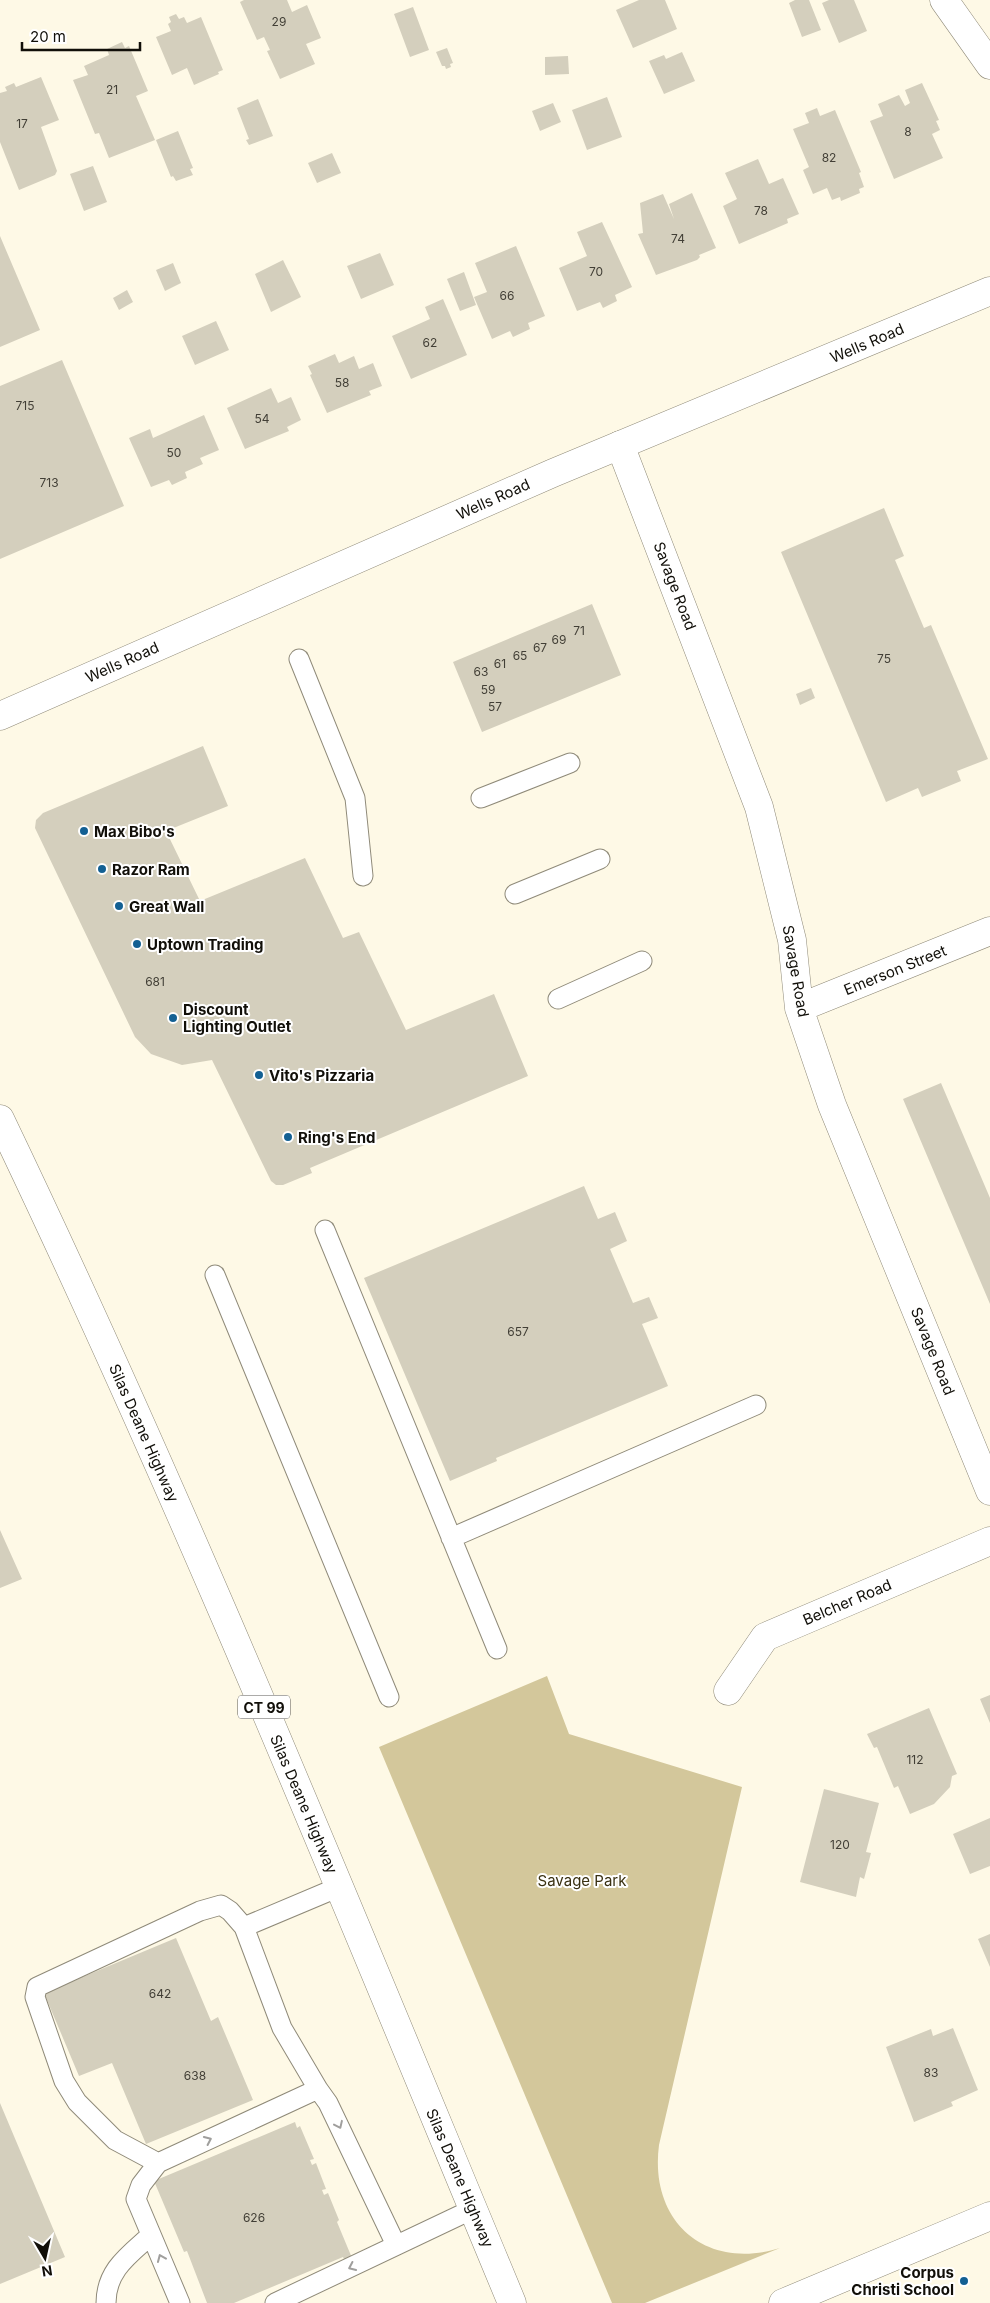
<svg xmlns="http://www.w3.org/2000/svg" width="990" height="2303" font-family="Inter,sans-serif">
<rect width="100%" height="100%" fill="#fef9e6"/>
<path fill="#d3c79b" d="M547,1676l22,58 173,53 -83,358c-10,77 47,126 121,103l-135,55h-33l-233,-556z"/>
<path fill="#d4cfbd" d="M244,0h43l5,12 15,-7 14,33 -15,6 9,20 -35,15 -13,-28 3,-1 -6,-13 -7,3 -17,-38z
M639,0h26l12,29 -44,19 -17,-38z
M795,0h14l12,30 -19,7 -13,-34z
M829,0h25l13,31 -28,12 -17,-40z
M413,7l16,43 -19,7 -16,-43z
M176,14l3,5 5,-2 3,6 14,-6 22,53 -5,2 1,2 -25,11 -7,-17 -15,7 -16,-38 15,-6 -3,-7 3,-2 -2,-5z
M122,42l3,6 4,-2 19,45 -12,5 19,44 -46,18 -10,-25 -4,1 -22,-54 15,-5 -4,-9 25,-11 -2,-6z
M447,48l6,15 -3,1 1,3 -5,2 -1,-3h-3l-6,-14z
M682,52l13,29 -31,13 -15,-33 15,-6 2,4z
M568,56l1,18 -24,1v-18z
M41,77l18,43 -18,7 16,44 -2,4 -36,15 -19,-48v-49l7,-2 -2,-4 9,-4 2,4z
M922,83l17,37 -3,1 4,9 -8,4 11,24 -49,21 -24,-58 13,-5 -5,-12 21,-9 6,11 5,-3 -5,-13z
M607,97l15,40 -35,13 -15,-40z
M258,99l15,37 -24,9 -3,-5 3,-1 -12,-31z
M553,103l8,19 -21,9 -8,-20z
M817,108l3,8 15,-6 26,62 -2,1 5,14 -5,2 1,4 -19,8 -1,-4 -8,3 -5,-12 -14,6 -10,-24 6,-3 -16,-38 16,-6 -4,-10z
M178,131l15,37 -3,1 3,6 -17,6 -3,-5 -2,1 -15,-37z
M332,153l9,20 -24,10 -9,-20z
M758,159l11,25 14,-6 16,36 -12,5 1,4 -49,21 -16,-38 14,-7 -12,-26z
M93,166l14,36 -23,9 -14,-37z
M692,193l24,55 -17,7 1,2 -3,3 -41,15 -18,-41 5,-1 -3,-30 23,-9 11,25 -5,-15z
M602,222l30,65 -17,8 2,6 -14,7 -3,-6 -23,9 -18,-43 28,-12 -10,-24z
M0,236l40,94 -40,17z
M516,246l29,70 -17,7 2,6 -17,8 -3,-6 -18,8 -18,-42 13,-5 -12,-29z
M380,253l14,32 -33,14 -14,-33z
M283,260l18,37 -30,15 -16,-38z
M173,263l8,20 -16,8 -9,-21z
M464,272l12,33 -16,6 -13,-32z
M127,290l6,12 -14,8 -6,-12z
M443,299l24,56 -56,24 -19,-43 38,-17 -5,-12z
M216,321l13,29 -34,15 -13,-29z
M335,354l4,9 15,-7 5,13 14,-6 9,23 -13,5 2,4 -44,18 -17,-38 2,-1 -4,-8z
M62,360l62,146 -124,53v-173z
M271,388l7,15 13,-6 10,23 -14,7 2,4 -44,18 -18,-41z
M204,415l15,35 -19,8 3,6 -18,8 2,6 -15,7 -3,-5 -18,7 -22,-49 21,-9 3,9z
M884,508l20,48 -9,4 29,68 7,-3 57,134 -31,12 4,10 -39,16 -4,-9 -32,14 -105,-250z
M592,604l29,71 -139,57 -29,-70z
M811,688l4,10 -15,7 -4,-11z
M203,746l25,60 -62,25 34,70 105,-43 38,80 16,-6 47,98 88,-36 34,82 -218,92 2,5 -29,12h-7l-5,-4 -59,-121 -30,5 -31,-11 -16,-17 -100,-209 1,-8 7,-7z
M941,1083l49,115v106l-87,-205z
M584,1186l14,33 17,-7 12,29 -17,8 23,54 16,-6 9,21 -16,6 26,62 -172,72 1,3 -47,20 -86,-203z
M0,1530l22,49 -22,9z
M990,1695v28l-10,-24z
M929,1708l28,66 -5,2 -2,11 -16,17 -24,10 -12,-28 -4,2 -17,-41 -3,1 -7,-14z
M824,1789l55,14 -13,49 5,1 -7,26 -4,-2 -4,20 -56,-15z
M990,1818v48l-20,8 -17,-40z
M990,1934v33l-12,-28z
M176,1938l35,83 7,-4 35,83 -107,44 -34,-81 -33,13 -35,-83z
M953,2028l25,62 -27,12 2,4 -39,16 -28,-75 45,-18 2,7z
M0,2103l65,154 -65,27z
M295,2122l2,6 3,-2 14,33 -4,1 2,5 4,-2 10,26 -4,1 2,5 4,-2 11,27 -2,2 15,36 -7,3 -2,-4 -109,46h-27l-20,-52 -3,1 -30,-71z"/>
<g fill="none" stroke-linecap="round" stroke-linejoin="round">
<g stroke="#8f8a79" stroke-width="21">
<path id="lane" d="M299,659l56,139 8,78
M481,798l89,-35
M515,894l85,-35
M558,999l84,-38
M325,1230l172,419
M215,1275l174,422
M451,1538l305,-133
M318,2089l-36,-61 -38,-101 95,-40
M158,2163l-43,-23 -38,-38 -13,-21 -29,-84 2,-10 163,-76 21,-6 9,6 14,16
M106,2303c0,-33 23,-48 45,-68
M180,2303l-44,-104 5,-14 17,-22 160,-74 10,14 68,142
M275,2303l198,-94"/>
</g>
<g stroke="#8f8a79" stroke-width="29">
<path id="street" d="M944,0l46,65
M620,445l139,362 33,133 7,68 33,97 158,386
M799,1008l191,-77
M728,1691l37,-54 225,-96
M783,2303l207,-87"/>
</g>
<g stroke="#8f8a79" stroke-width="29">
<path id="secondary" d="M0,716l553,-243 437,-182"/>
</g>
<g stroke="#8f8a79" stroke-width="29">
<path id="primary" d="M0,1119c186,388 347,787 512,1184"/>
</g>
<use href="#lane" stroke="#fff" stroke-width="19"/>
<use href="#street" stroke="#fff" stroke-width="28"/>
<use href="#secondary" stroke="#fff" stroke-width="28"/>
<use href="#primary" stroke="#fff" stroke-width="28"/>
</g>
<defs><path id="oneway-chevron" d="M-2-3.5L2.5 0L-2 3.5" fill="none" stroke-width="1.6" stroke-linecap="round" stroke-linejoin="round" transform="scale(1.25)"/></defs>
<g stroke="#a09f9d">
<use href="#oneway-chevron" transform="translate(339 2125) rotate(65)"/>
<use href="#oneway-chevron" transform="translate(208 2140) rotate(-25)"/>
<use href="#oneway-chevron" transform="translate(161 2258) rotate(-113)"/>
<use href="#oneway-chevron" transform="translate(352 2267) rotate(155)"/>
</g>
<g fill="#136093" stroke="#fff" stroke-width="2">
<circle cx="84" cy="831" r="5"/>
<circle cx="102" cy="869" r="5"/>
<circle cx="119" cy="906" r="5"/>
<circle cx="137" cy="944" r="5"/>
<circle cx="173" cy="1018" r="5"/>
<circle cx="259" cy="1075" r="5"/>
<circle cx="288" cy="1137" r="5"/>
<circle cx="964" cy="2281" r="5"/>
</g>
<g text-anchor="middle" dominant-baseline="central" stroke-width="4" stroke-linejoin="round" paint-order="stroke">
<g font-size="12" fill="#423f36">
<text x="279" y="21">29</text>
<text x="112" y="89">21</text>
<text x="22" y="123">17</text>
<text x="908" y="131">8</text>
<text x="829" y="157">82</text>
<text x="761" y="210">78</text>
<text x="678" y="238">74</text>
<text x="596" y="271">70</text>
<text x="507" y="295">66</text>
<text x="430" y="342">62</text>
<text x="342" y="382">58</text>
<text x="25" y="405">715</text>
<text x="262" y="418">54</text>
<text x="174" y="452">50</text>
<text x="49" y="482">713</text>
<text x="579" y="630">71</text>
<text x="559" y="639">69</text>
<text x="540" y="647">67</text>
<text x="520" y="655">65</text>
<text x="884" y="658">75</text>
<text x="500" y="663">61</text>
<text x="481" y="671">63</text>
<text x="488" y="689">59</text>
<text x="495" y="706">57</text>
<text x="155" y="981">681</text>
<text x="518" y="1331">657</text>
<text x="915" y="1759">112</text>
<text x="840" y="1844">120</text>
<text x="160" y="1993">642</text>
<text x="931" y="2072">83</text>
<text x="195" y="2075">638</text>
<text x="254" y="2217">626</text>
</g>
<rect fill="#fff" stroke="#585753" stroke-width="1" x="238" y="1695.5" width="52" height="23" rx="4"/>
<g font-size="14" font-weight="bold" fill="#110f09">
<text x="264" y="1707">CT 99</text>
</g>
<g font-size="15" fill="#110f09" stroke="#fff">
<text transform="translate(867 343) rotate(-23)">Wells Road</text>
<text transform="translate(493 499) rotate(-24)">Wells Road</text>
<text transform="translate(675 586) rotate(69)">Savage Road</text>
<text transform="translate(122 662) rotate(-24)">Wells Road</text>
<text transform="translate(895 970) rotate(-22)">Emerson Street</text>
<text transform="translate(796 971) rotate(80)">Savage Road</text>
<text transform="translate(933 1351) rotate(68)">Savage Road</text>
<text transform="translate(144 1433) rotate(66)">Silas Deane Highway</text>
<text transform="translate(847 1602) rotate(-23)">Belcher Road</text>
<text transform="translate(304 1804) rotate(67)">Silas Deane Highway</text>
<text transform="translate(460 2178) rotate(67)">Silas Deane Highway</text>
</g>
<g font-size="15" font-weight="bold" fill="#110f09" stroke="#fff" text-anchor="start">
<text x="94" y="831">Max Bibo's</text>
<text x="112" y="869">Razor Ram</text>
<text x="129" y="906">Great Wall</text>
<text x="147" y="944">Uptown Trading</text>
<text x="183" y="1009">Discount<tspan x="183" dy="17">Lighting Outlet</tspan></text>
<text x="269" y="1075">Vito's Pizzaria</text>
<text x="298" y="1137">Ring's End</text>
<text x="954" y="2272" text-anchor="end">Corpus<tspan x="954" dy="17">Christi School</tspan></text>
</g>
<g font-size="15" fill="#3a3112" stroke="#fff">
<text x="582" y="1880">Savage Park</text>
</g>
</g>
<g transform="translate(45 2258) rotate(171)" stroke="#ffffff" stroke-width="4" paint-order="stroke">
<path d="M0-4L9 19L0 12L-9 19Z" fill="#110f09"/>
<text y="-8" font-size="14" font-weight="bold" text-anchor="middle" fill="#110f09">N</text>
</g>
<path d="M22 42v8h118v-8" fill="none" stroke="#110f09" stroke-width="2.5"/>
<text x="30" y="42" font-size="15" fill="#110f09" stroke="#ffffff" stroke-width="4" paint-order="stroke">20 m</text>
</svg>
